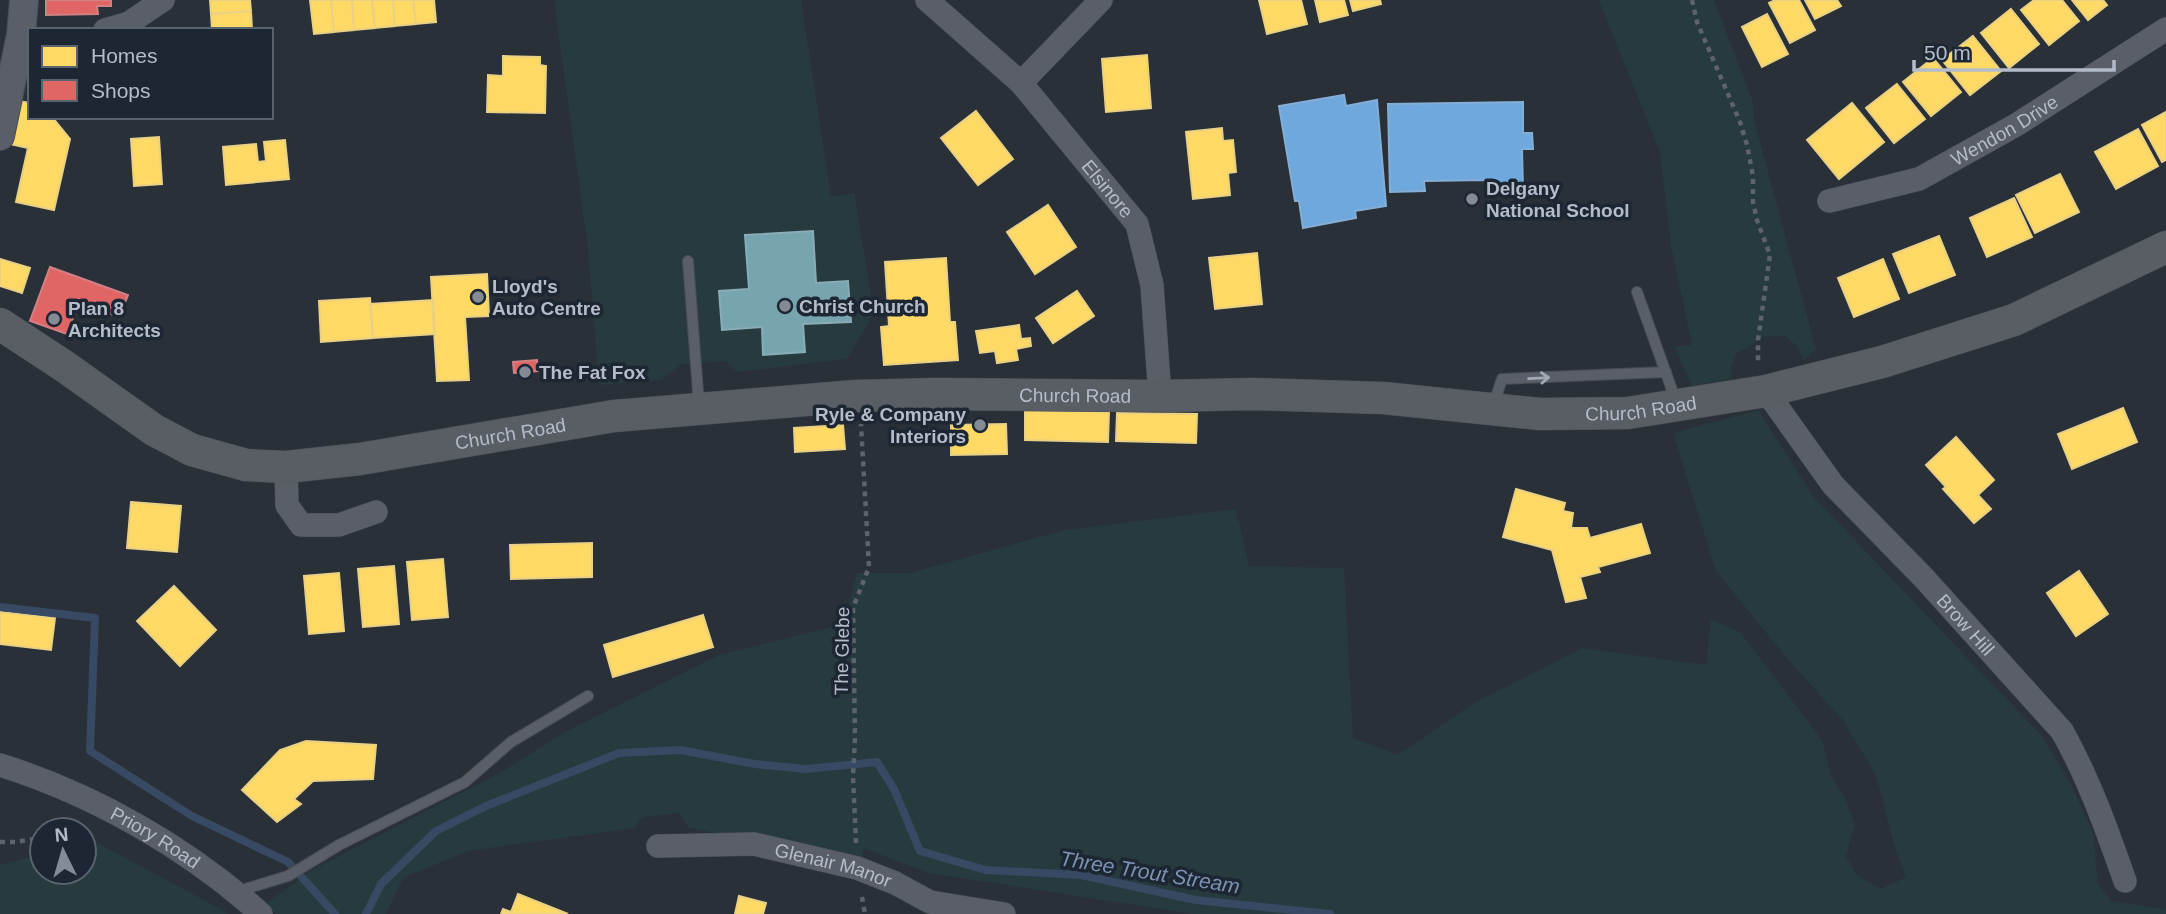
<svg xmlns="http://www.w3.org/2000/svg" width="2166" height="914" font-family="Helvetica,sans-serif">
<rect width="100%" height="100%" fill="#2a3038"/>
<path fill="#273a3e" d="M554,0h247l30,196 23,-3 20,120 -27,46 -110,13 -11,-11 -44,3 -21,16 -62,5 -11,-137z
M1599,0h115l39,102 1,18 62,229 -13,12 -5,-14 -13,-11h-18l-31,18 -5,13 1,11 -40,8 -18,-40 18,-1 -21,-100 -11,-93z
M1758,410l56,87 227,238 29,47 23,50 5,52 13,17 55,8v5h-973l-264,-41 -66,-25v15l-21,-7 -153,-28 -10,-15 -37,4 -7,11 -167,23 -65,27 -17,36h-110l-12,-9 48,-35 188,-97 65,-41 154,-77 125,-31 13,-51h53l155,-43 171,-21 13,57 95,2 9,170 45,17 76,-52 108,-55 124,17 5,-46 30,14 81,107 9,36 13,20 11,28 -9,32 11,19 24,14 25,-12 -12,-32 -18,-70 -32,-53 -58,-65 -70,-86 -43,-138z
M92,840l127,68 8,6h-227v-49l42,-11v18h42v-30z"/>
<path fill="#ffd966" stroke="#e8d084" stroke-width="2" d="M210,0h40l1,11 -40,3z
M310,0h21l3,32 -20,2z
M331,0h21l2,30 -20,2z
M352,0h20l3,28 -21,2z
M372,0h21l2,26 -20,2z
M393,0h20l3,24 -21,2z
M413,0h21l2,22 -20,2z
M1259,0h42l6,24 -40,10z
M1315,0h29l4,15 -28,7z
M1350,0h30l1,4 -28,7z
M1775,0h24l16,30 -25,13 -21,-40z
M1805,0h32l4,6 -26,13z
M2034,0h28l17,21 -30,24 -28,-35z
M2072,0h31l4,5 -19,15z
M2011,9l28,35 -30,24 -28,-35z
M251,11l1,19h-40l-1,-16z
M1767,14l21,40 -26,13 -20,-40z
M1973,36l28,35 -31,24 -28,-35z
M1147,55l4,53 -45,4 -4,-53z
M503,56l37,1v8l6,1 -1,47 -58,-1 1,-37 15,1z
M1933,58l28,34 -30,24 -28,-34z
M1897,84l28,35 -31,24 -28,-35z
M19,101l11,2v14h22l18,22 -16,71 -38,-8 12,-54 -18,-4z
M1852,103l32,39 -45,37 -32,-39z
M976,111l37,48 -35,26 -37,-47z
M2166,112v48l-4,2 -20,-37z
M1222,128l1,13 10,-1 3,32 -8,1 2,22 -37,4 -7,-67z
M2138,129l20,37 -42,23 -21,-37z
M159,137l3,47 -28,2 -3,-47z
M285,140l4,39 -63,6 -3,-38 33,-3 2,18 8,-1 -2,-19z
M2060,174l19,38 -44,21 -19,-38z
M2014,198l18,39 -45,20 -17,-39z
M1048,205l28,42 -41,27 -28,-42z
M1939,236l16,39 -46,18 -16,-39z
M1257,253l5,51 -47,5 -6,-51z
M946,258l4,64h5l3,38 -74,5 -3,-38 8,-1 -4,-64z
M0,259l30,9 -8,25 -22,-7z
M1883,259l16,40 -45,18 -16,-39z
M487,274l2,42 -24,1 4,63 -32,1 -6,-104z
M1077,291l17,25 -41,27 -17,-25z
M370,298l3,40 -52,4 -2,-41z
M433,300l2,34 -62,4 -3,-34z
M1019,325l2,14 9,-1 1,8 -15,3 2,11 -21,3 -2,-12 -15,2 -4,-22z
M2123,408l14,34 -65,27 -14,-35z
M1025,410l84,2 -1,30 -83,-2z
M1117,413l80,1 -1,29 -80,-2z
M1006,424l1,30 -56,1v-30z
M843,425l2,24 -50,3 -1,-24z
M1956,437l38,43 -16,15 13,14 -17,14 -31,-34 3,-2 -20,-22z
M1516,489l49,14 -2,8 10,2 -2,15h16l3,10 51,-14 9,29 -52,14 2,5 -20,5 6,21 -20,4 -14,-52 -49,-13z
M131,502l50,4 -4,46 -50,-4z
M592,543v34l-81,2 -1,-34z
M443,559l5,58 -36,3 -5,-58z
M394,566l5,58 -36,3 -5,-58z
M2079,571l29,43 -32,22 -29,-43z
M339,573l5,58 -35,3 -5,-58z
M174,586l42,44 -36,36 -43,-45z
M0,612l55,6 -4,32 -51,-6z
M703,615l10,32 -100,30 -9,-32z
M306,741l70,4 -3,34 -60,2 -19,18 7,5 -24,18 -35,-32 38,-40z
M518,894l50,20h-67l2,-5 8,3z
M739,896l27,7 -3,11h-28z"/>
<path fill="#e06666" stroke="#d38084" stroke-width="2" d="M46,0h65v6h-14l1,8 -52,1z
M50,267l78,28 -9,22 -40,-15 -12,32 -37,-13z
M537,360l1,11 -24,2 -1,-11z"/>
<path fill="#6fa8dc" stroke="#84aed6" stroke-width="2" d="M1344,95l2,11 31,-6 9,106 -31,5 1,7 -53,10 -4,-27h-4l-16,-95z
M1523,102v31h9l1,16h-11l1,41 -37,1v-11l-62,1 1,10 -35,1 -2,-88z"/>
<path fill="#76a5af" stroke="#89acb7" stroke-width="2" d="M813,231l3,52 32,-2 3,41 -48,2 2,28 -42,3 -1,-28 -40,3 -3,-39 30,-2 -4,-54z"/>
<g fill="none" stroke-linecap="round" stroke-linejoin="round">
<path stroke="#384963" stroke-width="8" d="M0,607l95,11 -5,133 102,65 96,46 47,52
M366,914l15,-30 55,-53 50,-25 133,-53 61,-3 75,14 51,5 71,-7 17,27 26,62 66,19 95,5 115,25 134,14"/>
<g stroke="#484c53" stroke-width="12">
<path id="service" d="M688,261l11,144
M1637,292l40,112
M1493,406l9,-27 164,-7
M235,892l53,-16 51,-31 126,-63 46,-40 77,-46"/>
</g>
<g stroke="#484c53" stroke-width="24">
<g id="minor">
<path id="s1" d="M927,0l94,83 116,141 15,61 8,111"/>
<path d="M105,30l24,-7 34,-23"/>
<path d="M1021,83l80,-83"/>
<path id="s2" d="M1829,201l90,-22 97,-54 150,-96"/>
<path id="s3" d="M1766,391l67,94 90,92 139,154c27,48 45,99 63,150"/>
<path d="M286,467l1,38 14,20h38l37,-13"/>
<path id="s4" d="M0,765c93,29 188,83 261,149"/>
<path id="s5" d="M658,846l96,-2 103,24 38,15 35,19 74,12"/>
</g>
</g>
<g stroke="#484c53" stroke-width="30">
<path id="tertiary" d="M0,136l21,-101 3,-35"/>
</g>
<g stroke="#484c53" stroke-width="33">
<g id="secondary">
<path id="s6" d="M0,324l64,42 90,64 38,20 54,15 40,2 74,-8 254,-43 241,-20 82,-2 223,2 92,-2 131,4 157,16 88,-1 138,-22 116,-29 132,-42 152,-73"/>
</g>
</g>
<path stroke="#5d636a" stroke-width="4.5" stroke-dasharray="5 5" stroke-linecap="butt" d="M1692,0l5,22 43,100 7,23 6,31v26l4,18 13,35 -12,85v24
M55,830l6,-5 7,-10
M0,842h15l27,-4
M856,843l-3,-67 2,-37 -2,-131 16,-41 -8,-143
M862,897l3,17"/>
<use href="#service" stroke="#5a5e66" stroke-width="10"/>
<use href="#minor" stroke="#5a5e66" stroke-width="23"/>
<use href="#tertiary" stroke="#5a5e66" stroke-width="28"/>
<use href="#secondary" stroke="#595d64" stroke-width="32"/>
</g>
<defs><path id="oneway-shaft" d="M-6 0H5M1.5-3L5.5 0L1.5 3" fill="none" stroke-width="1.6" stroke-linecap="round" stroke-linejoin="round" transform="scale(1.75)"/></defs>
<use stroke="#a2a9b5" href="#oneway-shaft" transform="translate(1539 378) rotate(-3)"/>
<g fill="#848b96" stroke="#1d2633" stroke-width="2.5">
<circle cx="1472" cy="199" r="7"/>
<circle cx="478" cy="297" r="7"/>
<circle cx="785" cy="306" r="7"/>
<circle cx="54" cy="319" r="7"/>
<circle cx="525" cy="372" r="7"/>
<circle cx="980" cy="425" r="7"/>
</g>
<g text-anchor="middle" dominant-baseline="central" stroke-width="7" stroke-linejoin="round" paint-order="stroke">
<g font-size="19" fill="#b4bcc9" stroke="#1d2633">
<text stroke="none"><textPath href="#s2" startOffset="191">Wendon Drive</textPath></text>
<text stroke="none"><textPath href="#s1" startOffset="262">Elsinore</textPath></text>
<text stroke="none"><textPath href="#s6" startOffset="1120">Church Road</textPath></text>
<text stroke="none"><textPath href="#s6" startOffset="1687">Church Road</textPath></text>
<text stroke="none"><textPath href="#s6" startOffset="553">Church Road</textPath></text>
<text stroke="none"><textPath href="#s3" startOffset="308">Brow Hill</textPath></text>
<text transform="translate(842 651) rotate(-89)">The Glebe</text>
<text stroke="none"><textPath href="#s4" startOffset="172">Priory Road</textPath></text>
<text stroke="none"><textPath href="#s5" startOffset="178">Glenair Manor</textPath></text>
</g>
<g font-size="19" font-weight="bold" fill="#b4bcc9" stroke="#1d2633" text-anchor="start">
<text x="1486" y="188">Delgany<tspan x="1486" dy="22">National School</tspan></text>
<text x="492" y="286">Lloyd's<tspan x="492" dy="22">Auto Centre</tspan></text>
<text x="799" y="306">Christ Church</text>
<text x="68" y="308">Plan 8<tspan x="68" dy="22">Architects</tspan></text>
<text x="539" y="372">The Fat Fox</text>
<text x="966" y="414" text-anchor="end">Ryle &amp; Company<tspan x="966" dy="22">Interiors</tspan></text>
</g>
<g font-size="21" font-style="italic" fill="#7c92b1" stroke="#1d2633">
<text transform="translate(1150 872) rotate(9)">Three Trout Stream</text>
</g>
</g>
<rect x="28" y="28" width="245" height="91" fill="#1d2633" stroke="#59626f" stroke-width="2"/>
<rect x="42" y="46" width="35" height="21" fill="#ffd966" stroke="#59626f" stroke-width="2"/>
<text x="91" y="63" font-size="21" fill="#b4bcc9">Homes</text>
<rect x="42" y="80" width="35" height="21" fill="#e06666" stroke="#59626f" stroke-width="2"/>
<text x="91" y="98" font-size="21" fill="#b4bcc9">Shops</text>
<g transform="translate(63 851) rotate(355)"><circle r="33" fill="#1d2633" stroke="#59626f" stroke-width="2"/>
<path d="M0-5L12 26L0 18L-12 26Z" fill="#848b96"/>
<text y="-10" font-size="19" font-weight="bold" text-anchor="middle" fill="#b4bcc9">N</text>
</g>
<path d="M1914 60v10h200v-10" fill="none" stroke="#b4bcc9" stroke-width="3.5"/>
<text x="1924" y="60" font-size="21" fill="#b4bcc9" stroke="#1d2633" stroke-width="5" paint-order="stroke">50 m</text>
</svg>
